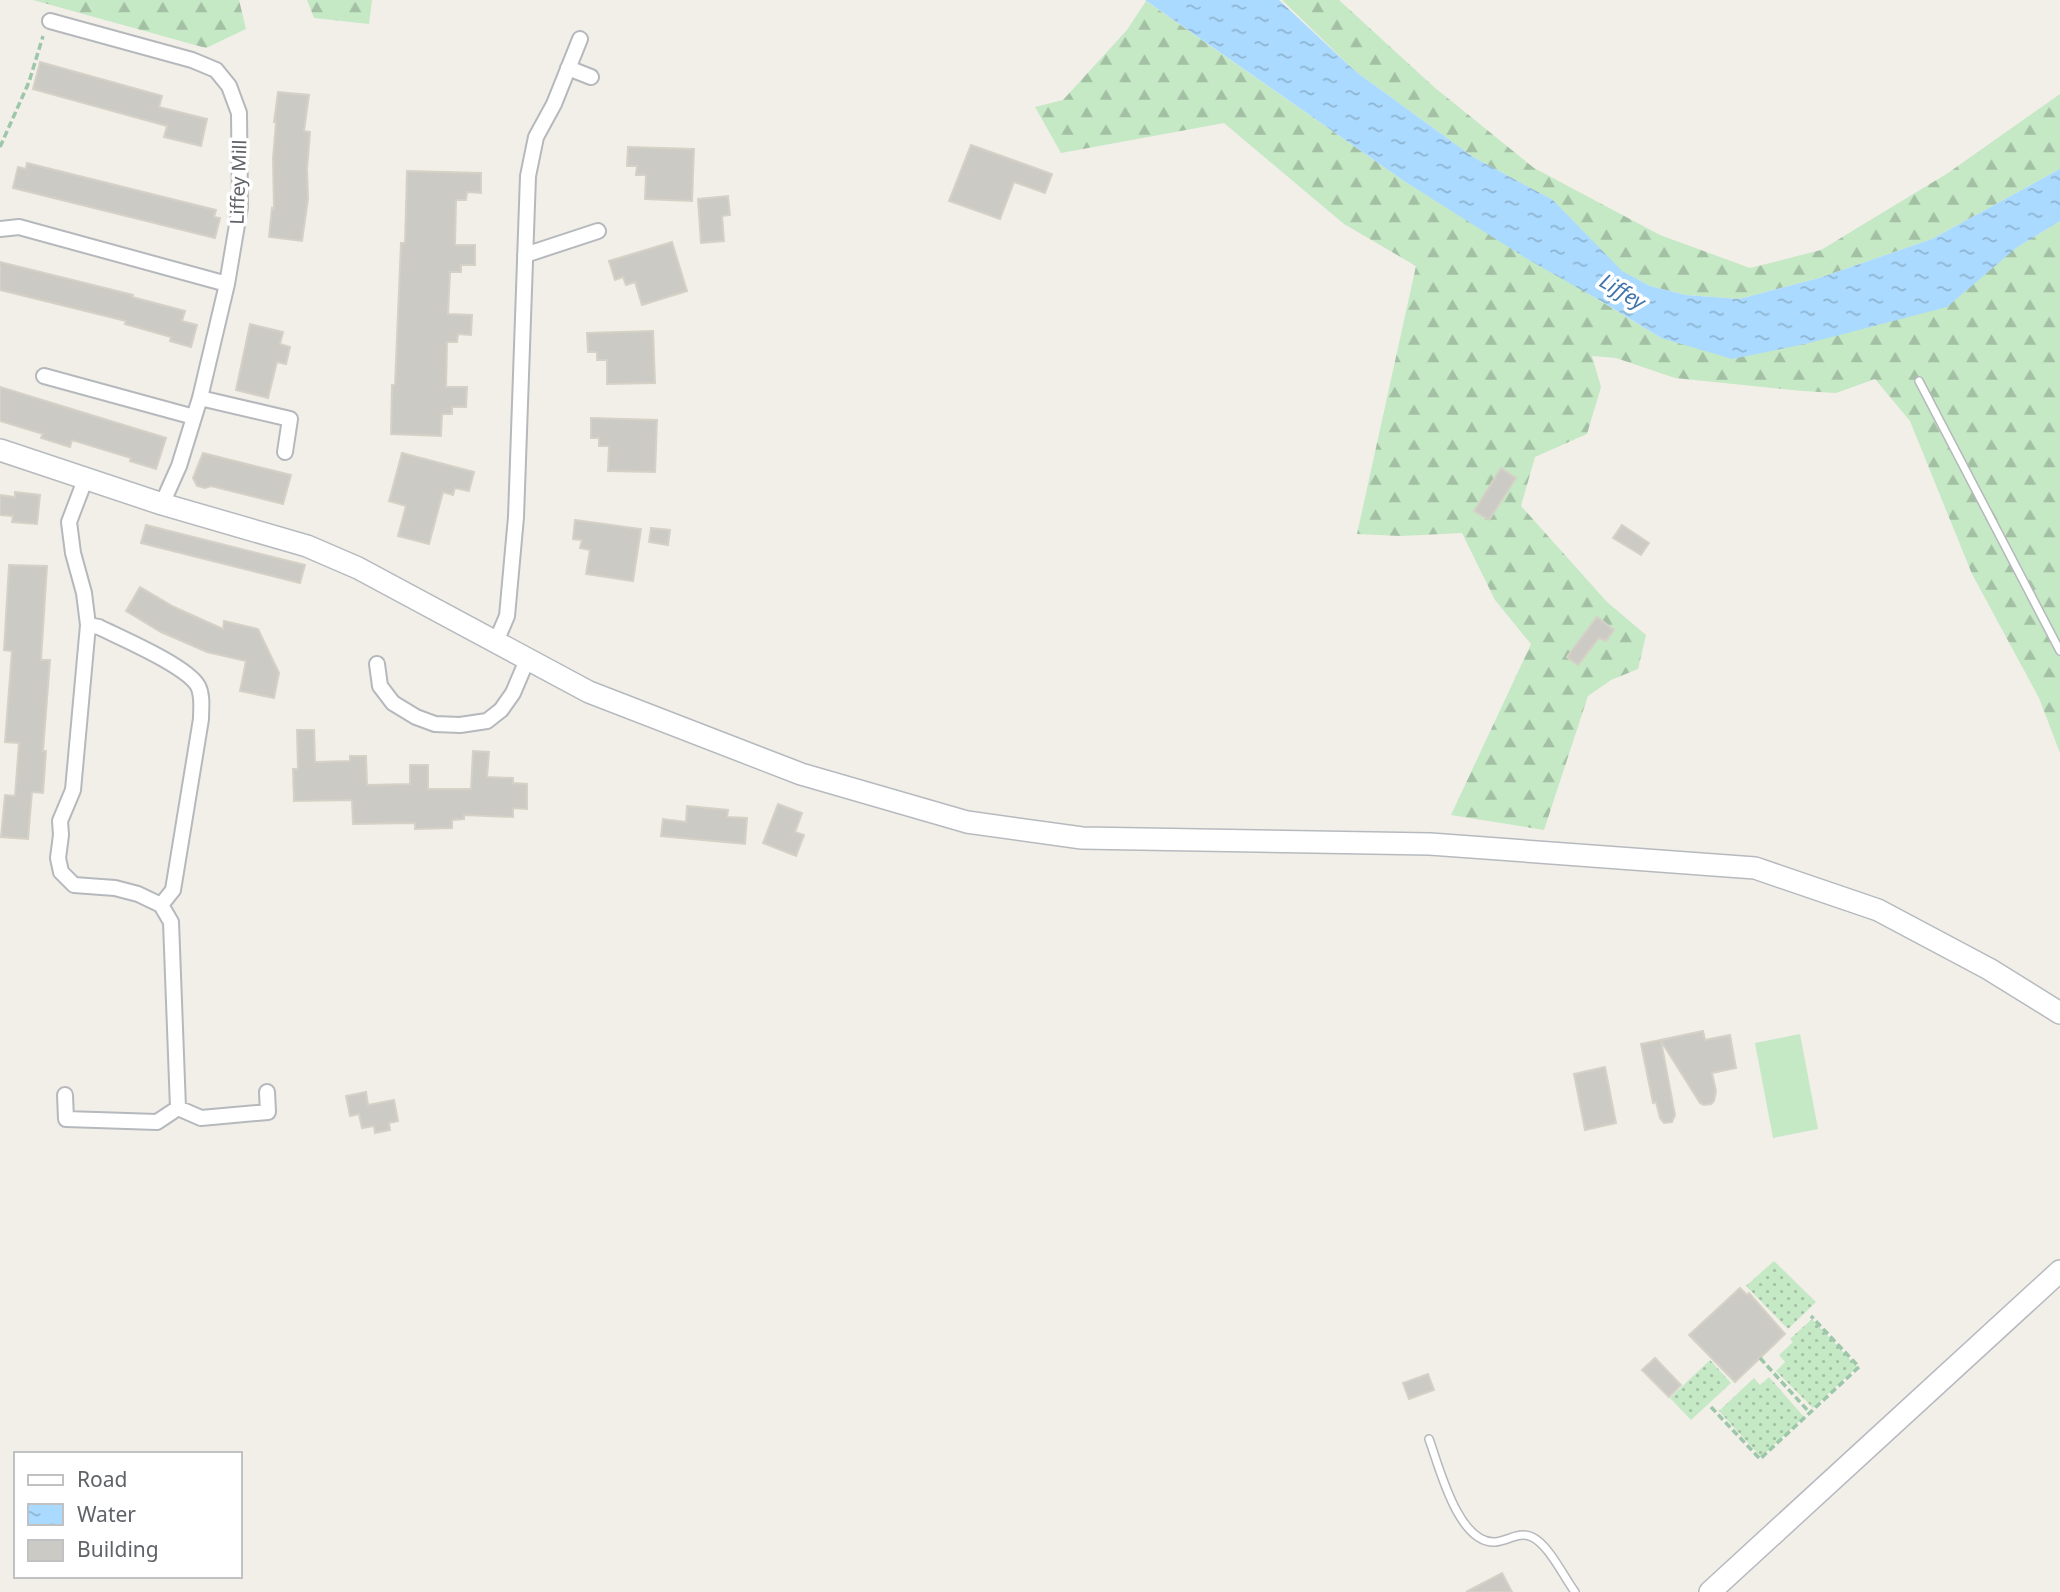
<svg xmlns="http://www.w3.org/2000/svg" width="2060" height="1592" font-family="'Noto Sans',sans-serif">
<defs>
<pattern id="grass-dots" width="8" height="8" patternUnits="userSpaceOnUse" patternTransform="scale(1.75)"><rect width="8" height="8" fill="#c5e8c5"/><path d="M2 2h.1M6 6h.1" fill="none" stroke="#a3c0a4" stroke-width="1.8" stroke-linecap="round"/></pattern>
<pattern id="forest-firs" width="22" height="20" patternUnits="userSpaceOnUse" patternTransform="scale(1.75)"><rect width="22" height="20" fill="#c5e8c5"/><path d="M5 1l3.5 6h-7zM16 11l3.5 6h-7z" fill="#a3c0a4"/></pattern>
<pattern id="water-ripples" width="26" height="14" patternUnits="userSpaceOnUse" patternTransform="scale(1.75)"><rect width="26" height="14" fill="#aadaff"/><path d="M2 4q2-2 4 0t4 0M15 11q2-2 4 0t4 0" fill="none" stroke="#8eb4d2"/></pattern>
</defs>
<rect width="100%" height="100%" fill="#f1efe8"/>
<path fill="url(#grass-dots)" d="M1774,1261l42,41 -28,27 -42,-43z
M1812,1319l45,48 -44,41 -37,-37 9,-9 -6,-7 14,-13 -3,-3z
M1710,1360l21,23 -40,37 -21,-22z
M1769,1377l35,40 -43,40 -42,-46 35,-33 6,7z"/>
<path fill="url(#forest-firs)" d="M33,0h206l7,29 -40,19z
M307,0h65l-3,24 -55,-6z
M1282,0h57l95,87 100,81 126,67 90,33 71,-18 127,-77 112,-79v75l-128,70 -113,39 -80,21 -53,-4 -36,-9 -29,-15 -68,-71 -80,-43 -118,-86z
M1146,1l258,180 257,157 355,-90 44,-27v532l-21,-55 -67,-124 -62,-153 -35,-42 -39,14 -33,-2 -128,-13 -59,-20 -24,-2 9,31 -14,47 -52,23 -14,49 86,96 39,33 -8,34 -27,11 -23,16 -44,134 -93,-15 80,-171 -36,-44 -33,-67 -61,3 -44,-2 59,-268 -72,-42 -120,-101 -163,30 -26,-46 28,-7 64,-70z"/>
<path fill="#c5e8c5" d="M1800,1034l18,95 -45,9 -18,-95z"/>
<path fill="url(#water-ripples)" d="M1145,0h134l76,71 118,86 80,43 69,71 28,15 36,9 53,4 80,-21 113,-39 128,-70v52l-44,27 -69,59 -142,37 -73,15 -71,-21 -60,-37 -72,-41 -125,-79z"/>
<path fill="#cccac5" stroke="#d6d1c6" stroke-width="2" d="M40,62l122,34 -3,11 48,12 -6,27 -37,-9 3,-11 -134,-37z
M278,92l31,3 -5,36 6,1 -3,37 1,30 -6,42 -33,-4 3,-29 2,1 -1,-50 3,-37h-2z
M971,145l81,29 -7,19 -31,-11 -14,37 -51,-18z
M628,147l66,2 -2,52 -47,-2 1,-24h-10l1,-9h-10z
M27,163l189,47 -2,7 6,1 -5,20 -202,-50 5,-21 8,2z
M407,171l74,2v20l-14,-1 -1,8h-10l-1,45h20v20h-14v7h-11l-2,42 24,1 -1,20 -13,-1 -1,8h-10l-1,45h21l-1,20h-14v7h-10l-1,22 -50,-2 1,-49h3l6,-142h4z
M728,196l2,19 -8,1 2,25 -23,2 -3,-44z
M672,242l15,49 -45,14 -7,-23 -9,3 -3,-8 -8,3 -6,-19z
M0,262l133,33 -1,2 53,14 -3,10 15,4 -6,22 -21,-6 1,-4 -46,-13 1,-3 -126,-31z
M250,324l33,8 -3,12 10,3 -4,17 -9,-2 -9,36 -32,-8z
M653,331l2,52 -48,1v-24h-10v-8h-9l-1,-19z
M0,387l166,51 -10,31 -26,-8 1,-3 -59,-18 -2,7 -29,-9 2,-4 -43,-13z
M591,418l66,2 -2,52 -47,-1 1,-25h-10v-8h-8z
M203,453l88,22 -8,29 -72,-18 -6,2 -8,-2 -4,-8z
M402,453l72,19 -5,19 -14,-3 -2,7 -10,-3 -14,52 -31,-8 8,-30 -17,-5z
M1501,468l15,10 -27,42 -15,-9z
M15,492l25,3 -3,29 -25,-2 1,-6 -13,-1v-20l15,2z
M575,520l66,9 -8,52 -47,-7 4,-24 -10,-2 2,-8 -9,-1z
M146,525l159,40 -5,18 -159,-40z
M1622,525l27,18 -8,12 -28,-17z
M651,528l19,2 -2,15 -19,-3z
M9,565l38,1 -6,94h9l-7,91h3l-3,42 -11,-1 -4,47 -27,-2 4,-42 10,1 4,-53 -14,-1 7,-91 -8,-1z
M140,587l34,20 49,22 1,-8 34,8 21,44 -5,25 -34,-7 6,-30 -39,-9 -46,-20 -35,-21z
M1597,617l17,13 -8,11 -7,-3 -21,27 -11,-8z
M297,730h17l1,32 35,-1v-5h16l1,29 43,-1v-19h18v24h43l2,-38 16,1 -2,25 26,1v5l14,1v25l-14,-1v9l-49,-2v4l-12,1v8l-37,1v-6l-62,1 -1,-24 -58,1 -1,-32h5z
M778,804l24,9 -7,19 9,3 -8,21 -33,-13z
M687,806l41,4 -1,7 20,1 -2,26 -84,-8 2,-17 23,3z
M1703,1031l2,9 25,-5 6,33 -24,5 4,18 -2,10 -3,3 -7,1 -4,-2 -39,-62 14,74 -3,7 -8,1 -4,-5 -4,-16 -3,1 -12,-59z
M1605,1067l11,56 -31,7 -11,-56z
M366,1092l2,13 26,-5 4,21 -9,2 1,7 -15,3 -1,-7 -12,2 -3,-14 -9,2 -4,-20z
M1740,1288l7,7 2,-2 36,41 -50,48 -46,-47z
M1655,1358l26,27 -12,12 -27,-27z
M1428,1374l6,16 -25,9 -6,-16z
M1502,1573l10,19h-46z"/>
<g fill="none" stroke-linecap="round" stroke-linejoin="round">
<g stroke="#b5b8bc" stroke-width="10">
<path id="service" d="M1919,381l141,270
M1429,1439c10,27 29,105 66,103 13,-1 24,-11 37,-5 16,7 32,40 43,55"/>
</g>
<g stroke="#b5b8bc" stroke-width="18">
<path id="minor" d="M50,21l142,39 24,10 13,16 10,27 1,94 -13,77 -27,114 -21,68 -17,38
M568,68l23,9
M0,229l19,-2 208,57
M525,255l73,-24
M44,376l150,41
M200,398l90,21 -5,33
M85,480l-16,42 4,31 11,40 4,32 -15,165 -13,31 1,14 -3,23 3,14 13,13 41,3 23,6 23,11 12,-15 28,-171c0,-11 2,-23 -3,-33 -11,-20 -77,-48 -99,-59l-11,-2
M495,644l12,-28 9,-99 12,-341 8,-39 18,-33 26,-65
M377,664l3,22 13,17 23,14 19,7 25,1 27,-4 14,-11 12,-17 14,-33
M161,905l10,17 7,186
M65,1095l1,24 91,3 21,-14
M178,1108l23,10 67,-6 -1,-20"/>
</g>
<g stroke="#b6babf" stroke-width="24">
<path id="secondary" d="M0,450l162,54 145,42 51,22 231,124 212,82 166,48 115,16 348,6 325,24 123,42 111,59 71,44
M1710,1592l350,-321"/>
</g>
<path stroke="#9cc7a9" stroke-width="3.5" stroke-dasharray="7 3.5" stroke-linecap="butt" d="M0,147l29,-65 14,-46
M1760,1358l50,55
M1711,1407l49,52 99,-92 -48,-51"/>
<use href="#service" stroke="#fff" stroke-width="7"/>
<use href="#minor" stroke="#fff" stroke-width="14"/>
<use href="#secondary" stroke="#fff" stroke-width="21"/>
</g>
<g text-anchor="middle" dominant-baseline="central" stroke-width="7" stroke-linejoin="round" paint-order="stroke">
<g font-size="19" fill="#5f6368" stroke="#fff">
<text transform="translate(238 182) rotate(-88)">Liffey Mill</text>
</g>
<g font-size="21" font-style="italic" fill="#4174aa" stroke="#fff">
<text transform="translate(1623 291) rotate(31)">Liffey</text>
</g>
</g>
<rect x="14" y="1452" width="228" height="126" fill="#ffffff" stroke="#bfc1c3" stroke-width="2"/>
<rect x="28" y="1475" width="35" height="10" fill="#ffffff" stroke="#bfc1c3" stroke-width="2"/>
<text x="77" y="1487" font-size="21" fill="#5f6368">Road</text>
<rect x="28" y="1504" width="35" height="21" fill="url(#water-ripples)" stroke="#bfc1c3" stroke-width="2"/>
<text x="77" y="1522" font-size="21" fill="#5f6368">Water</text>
<rect x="28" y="1540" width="35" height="21" fill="#cccac5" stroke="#bfc1c3" stroke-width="2"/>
<text x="77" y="1557" font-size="21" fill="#5f6368">Building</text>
</svg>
